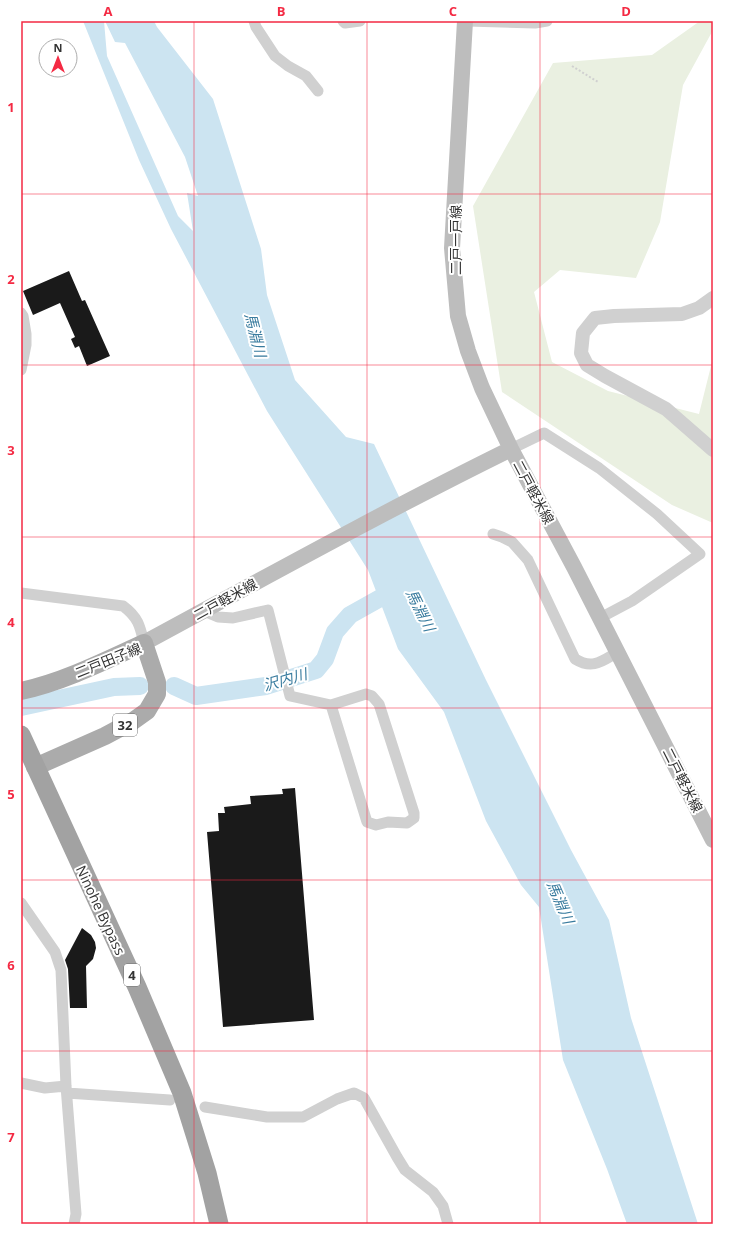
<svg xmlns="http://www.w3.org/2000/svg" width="734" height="1245" font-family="'Open Sans','Noto Sans JP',sans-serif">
<rect width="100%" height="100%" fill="#fff"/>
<path fill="#eaf0e1" d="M700,21h13v9l-30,55 -23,137 -24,56 -76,-8 -26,22 18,70 56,29 91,23 14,-56v165l-41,-18 -170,-113 -29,-186 80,-143 99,-8z"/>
<path fill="#cce4f1" d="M83,21h21l3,35 71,160 15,15 -6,-38 11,3 -13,-39 -60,-114 -10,-1 -10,-21h49l3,6 56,72 48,150 6,46 28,85 51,57 28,7 112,236 85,170 38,70 22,98 67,206h-71l-20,-55 -44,-109 -24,-153 -18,-22 -35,-64 -42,-109 -46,-63 -30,-79 -101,-159 -96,-182 -32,-69z"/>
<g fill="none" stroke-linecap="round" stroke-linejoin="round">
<path stroke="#cce4f1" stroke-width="18" d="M174,686l22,10 70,-10 50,-16 9,-11 10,-27 15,-17 50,-28
M21,707l93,-20 26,-1"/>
</g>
<path fill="#1a1a1a" d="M69,271l13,30 3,-1 25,56 -23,10 -8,-20 -4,2 -4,-9 4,-2 -15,-34 -27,12 -10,-24z
M295,788l19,232 -91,7 -16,-195 12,-1 -1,-18h7l-1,-6 27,-3 -1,-8 33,-2 -1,-5z
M82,928l9,7 4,7 1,6 -3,11 -7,7 1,42h-17l-2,-39 -3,-9z"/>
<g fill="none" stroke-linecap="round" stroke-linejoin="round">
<path stroke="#d0d0d0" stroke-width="2" stroke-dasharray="2 2" stroke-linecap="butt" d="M572,66l26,16"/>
<path stroke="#d0d0d0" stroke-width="11" d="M254,21l2,6 19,29 13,10 18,10 12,15
M343,21l2,2 15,-2
M467,21l68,2 12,-2
M21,313l2,3 3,18v11l-5,25
M511,449l33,-16 55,35 58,46 43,40 -68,47 -32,17
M493,534l9,3 10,5 16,18 47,99c18,11 27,2 43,-7
M21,593l102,13c15,11 17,20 21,37
M204,611l14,6 15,1 35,-8 22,86 41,9 36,117 9,3 12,-3 19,1 7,-5v-5l-35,-109 -7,-8 -6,-2 -35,11
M21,903l34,49 6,18 5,116 10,128 -2,10
M21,1083l24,5 21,-2
M67,1093l103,7
M205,1107l62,10h36l34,-18 17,-6 10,5 33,59 8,13 28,22 10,14 5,18"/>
<path stroke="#d0d0d0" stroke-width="14" d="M713,298l-14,10 -17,6 -68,2 -19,2 -12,15 -2,20 6,12 18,11 61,33 47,41"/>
<path stroke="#bdbdbd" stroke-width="16" d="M465,21l-13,227 6,68 10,35 14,37 29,61 63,118 139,273
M144,643c122,-66 243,-133 367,-194"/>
<path stroke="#ababab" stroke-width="18" d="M21,691c42,-9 84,-30 123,-48l13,39v12l-10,17 -14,10 -28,15 -70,31"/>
<path stroke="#a2a2a2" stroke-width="19" d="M21,735l116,252 45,106 25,80 12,51"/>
</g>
<path fill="none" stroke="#f42a43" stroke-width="1" stroke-opacity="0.55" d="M194,21v1203M367,21v1203M540,21v1203M21,194h692M21,365h692M21,537h692M21,708h692M21,880h692M21,1051h692"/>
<g text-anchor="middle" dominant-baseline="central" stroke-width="4" stroke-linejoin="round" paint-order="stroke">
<g fill="#fff" stroke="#707070" stroke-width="1">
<rect x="113" y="714" width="24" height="22" rx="3"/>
<rect x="124" y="964" width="16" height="22" rx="3"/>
</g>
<g font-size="13" font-weight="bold" fill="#333">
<text x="125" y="725">32</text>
<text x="132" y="975">4</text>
</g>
<g font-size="14" fill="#333" stroke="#fff">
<text transform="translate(455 240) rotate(-90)">二戸一戸線</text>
<text transform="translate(534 492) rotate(62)">二戸軽米線</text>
<text transform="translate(225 599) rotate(-29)">二戸軽米線</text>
<text transform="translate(108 660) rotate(-22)">二戸田子線</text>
<text transform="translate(683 780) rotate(63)">二戸軽米線</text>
<text transform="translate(101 910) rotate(65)">Ninohe Bypass</text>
</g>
<g font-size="15" font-style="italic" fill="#387b9e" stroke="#fff">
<text transform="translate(256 335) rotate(76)">馬淵川</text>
<text transform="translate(421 610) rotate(64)">馬淵川</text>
<text transform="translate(285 679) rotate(-16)">沢内川</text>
<text transform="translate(561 902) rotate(67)">馬淵川</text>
</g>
</g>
<rect width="734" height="1245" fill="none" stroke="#ffffff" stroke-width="44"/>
<g transform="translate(58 58)"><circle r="19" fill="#ffffff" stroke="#adadad"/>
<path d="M0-3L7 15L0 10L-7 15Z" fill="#f42a43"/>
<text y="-6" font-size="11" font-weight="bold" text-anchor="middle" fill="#333333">N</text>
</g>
<rect x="22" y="22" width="690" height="1201" fill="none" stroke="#f42a43" stroke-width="1.5"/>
<g font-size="13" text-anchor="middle" font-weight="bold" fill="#f42a43">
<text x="108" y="16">A</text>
<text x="281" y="16">B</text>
<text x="453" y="16">C</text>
<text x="626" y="16">D</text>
<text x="11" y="112">1</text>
<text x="11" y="284">2</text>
<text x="11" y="455">3</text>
<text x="11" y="627">4</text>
<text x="11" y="799">5</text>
<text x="11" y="970">6</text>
<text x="11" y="1142">7</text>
</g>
</svg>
